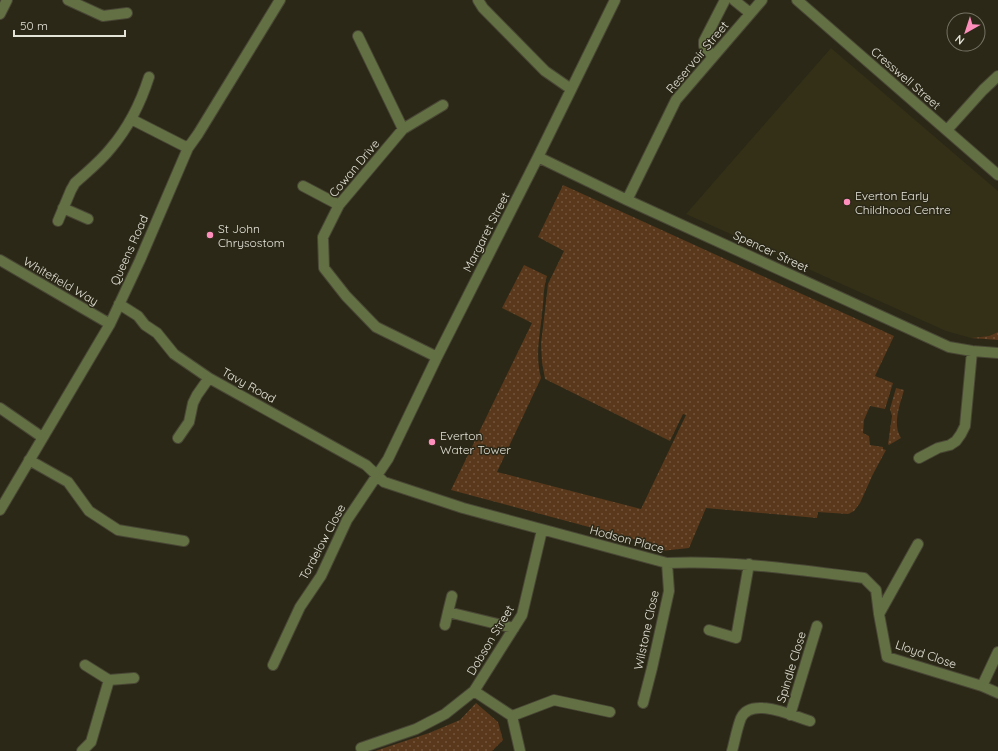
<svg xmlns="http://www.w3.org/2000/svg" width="998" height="751" font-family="Quicksand,sans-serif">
<defs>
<pattern id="grass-dots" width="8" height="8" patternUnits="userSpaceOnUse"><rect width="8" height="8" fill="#5a381b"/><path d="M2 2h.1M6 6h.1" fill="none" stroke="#72553b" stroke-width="1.8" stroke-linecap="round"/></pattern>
</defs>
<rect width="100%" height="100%" fill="#2b2817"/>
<path fill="#333017" d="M831,48l167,143v141l-9,4 -18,2 -25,-7 -260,-117z"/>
<path fill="url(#grass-dots)" d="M563,185l331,151 -19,40 18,7 -8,26 -15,-3 -6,14 -1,13 6,3 1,9 13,2v2l3,1 -13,24 -13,29 -6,8 -6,3 -30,-2 -1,6 -111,-10 -17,40 -28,3 -3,-2 -2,-4 -205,-55 81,-167 -30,-15 22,-43 23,11c-4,12 -3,25 -5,37 -2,24 -7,41 -1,65l-44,94 144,37 45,-94 -3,-1 -13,27 -125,-62 -3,-17 -1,-18 7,-60 16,-33 -26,-14z
M998,332v8l-27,-2 18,-2z
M896,388l8,2c-4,15 -12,34 -3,48l-12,7 -1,-1 4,-28 -2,-7z
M476,703l22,19 5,18 -11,11h-117l54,-18 31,-13z"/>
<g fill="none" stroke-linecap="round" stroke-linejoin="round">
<g stroke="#494636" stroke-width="12">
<path id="minor" d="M68,0l35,16 24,-3
M478,0l5,8 62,63 26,18
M734,0l16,13
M797,0l201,175
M0,14l7,-14
M358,36l45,93
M713,57l-9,-11v-5l21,-41
M131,119l57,29
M947,130l36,-40 15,-14
M538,157l89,43 322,147 23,4 26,2
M303,186l36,19
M627,200l49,-100 86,-100
M63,208l25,11
M58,221l13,-31 4,-7c12,-11 26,-22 36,-35 17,-20 30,-46 38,-71
M0,260l110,64
M119,304l19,12 7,9 12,8 17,21 35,24 157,87 18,17 79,26 204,55c66,-3 131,7 197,15l12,12 3,24
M437,357l-61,-30 -30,-31 -22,-28 -1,-31 16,-32 64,-76 40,-24
M0,408l42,29
M178,438l11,-16 4,-19 4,-8 12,-17
M919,458l19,-10 12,-3 6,-4 5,-7 4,-8 7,-75
M29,460l39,22 21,29 29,19 66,11
M0,510l110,-186 30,-64 48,-112 10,-14 82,-134
M918,544l-39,70 8,43 95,29 16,7
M452,596l-4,16 66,16
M445,625l3,-13
M709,630l27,8 13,-74
M85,665l24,15 25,-2
M273,665l27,-58 21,-31 26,-56 41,-61 49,-102 101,-200 77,-157
M982,686l16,-34
M474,691l38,25 8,35
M643,703l9,-35 17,-77 -2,-28
M790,715l27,-89
M512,716l42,-16 56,12
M361,748l55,-19 29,-15 29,-23 48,-76 20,-85
M82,751l9,-9 18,-62
M732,751c3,-11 5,-23 9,-33 10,-22 52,-2 69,3"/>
</g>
<use href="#minor" stroke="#627043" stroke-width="10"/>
</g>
<g fill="#fe8ebc" stroke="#2b2817" stroke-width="1.5">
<circle cx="847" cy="202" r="4"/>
<circle cx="210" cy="235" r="4"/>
<circle cx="432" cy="442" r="4"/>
</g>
<g text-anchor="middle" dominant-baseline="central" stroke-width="3" stroke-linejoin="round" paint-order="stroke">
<g font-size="12" fill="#e4e3d8" stroke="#2b2817">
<text transform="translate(697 57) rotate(-50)">Reservoir Street</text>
<text transform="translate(906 78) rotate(41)">Cresswell Street</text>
<text transform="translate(354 168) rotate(-50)">Cowan Drive</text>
<text transform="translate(486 232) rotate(-63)">Margaret Street</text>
<text transform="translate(129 250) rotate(-66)">Queens Road</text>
<text transform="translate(771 251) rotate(25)">Spencer Street</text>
<text transform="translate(61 281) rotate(30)">Whitefield Way</text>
<text transform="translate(249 385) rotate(29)">Tavy Road</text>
<text transform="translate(627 539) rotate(15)">Hodson Place</text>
<text transform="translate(322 542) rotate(-62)">Tordelow Close</text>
<text transform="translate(646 630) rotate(-78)">Wilstone Close</text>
<text transform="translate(490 640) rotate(-59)">Dobson Street</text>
<text transform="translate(926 654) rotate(19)">Lloyd Close</text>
<text transform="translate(791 667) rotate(-73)">Spindle Close</text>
</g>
<g font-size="12" fill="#e4e3d8" stroke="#2b2817" text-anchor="start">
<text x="855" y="195">Everton Early<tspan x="855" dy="14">Childhood Centre</tspan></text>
<text x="218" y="228">St John<tspan x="218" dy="14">Chrysostom</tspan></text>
<text x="440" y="435">Everton<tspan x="440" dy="14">Water Tower</tspan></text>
</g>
</g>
<g transform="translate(966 32) rotate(219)"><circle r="19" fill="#2b2817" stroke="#757364"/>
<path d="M0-3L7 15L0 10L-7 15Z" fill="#fe8ebc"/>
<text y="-6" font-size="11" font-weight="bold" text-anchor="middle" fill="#e4e3d8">N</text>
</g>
<path d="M14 30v6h111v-6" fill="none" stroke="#e4e3d8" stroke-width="2"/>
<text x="20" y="30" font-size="12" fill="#e4e3d8" stroke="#2b2817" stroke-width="3" paint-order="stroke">50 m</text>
</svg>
